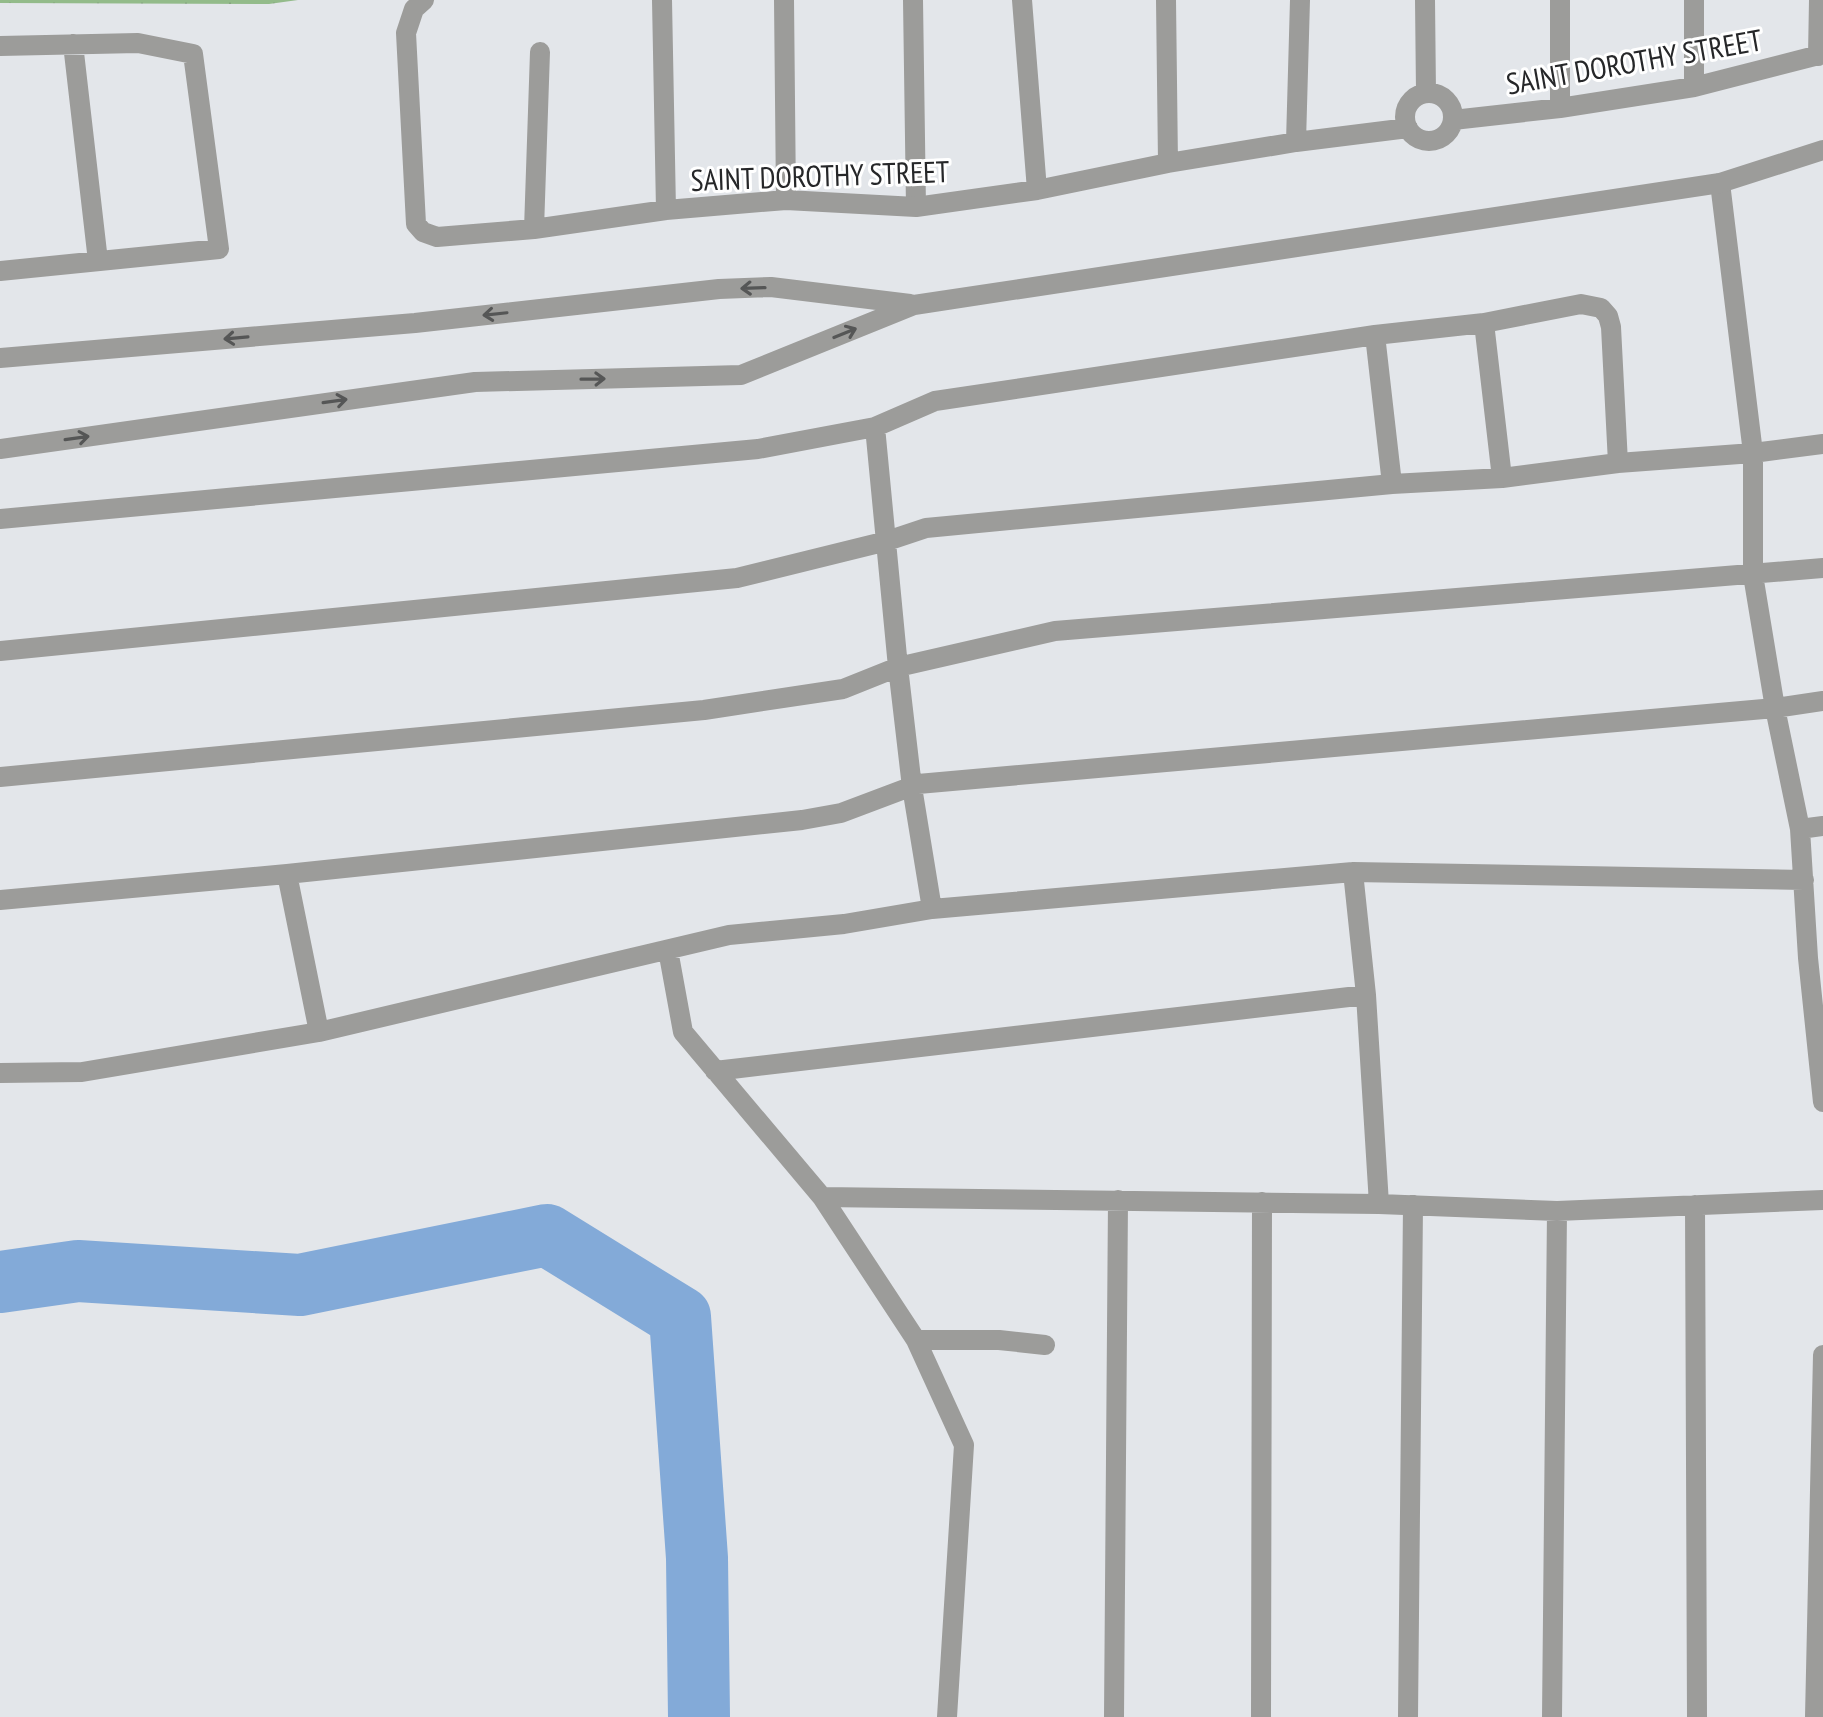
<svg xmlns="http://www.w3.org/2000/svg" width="1823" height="1717" font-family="'PT Sans Narrow',sans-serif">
<defs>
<pattern id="forest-firs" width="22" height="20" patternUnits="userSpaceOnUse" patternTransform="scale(2)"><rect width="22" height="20" fill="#93bb8a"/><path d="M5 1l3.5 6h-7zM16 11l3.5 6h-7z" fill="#789871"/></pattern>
</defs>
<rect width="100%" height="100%" fill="#e3e6ea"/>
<path fill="url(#forest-firs)" d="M0,0h298l-29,4 -269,-1z"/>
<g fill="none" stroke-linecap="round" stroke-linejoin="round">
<path stroke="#83aad8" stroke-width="62" d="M0,1282l78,-11 222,14 247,-50 133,82 17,241 2,159"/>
<path stroke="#9c9c9a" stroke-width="20" d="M424,0l-10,9 -8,24 10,191 7,8 14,5 97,-8 132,-19 120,-10 130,7 121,-17 131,-27 128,-21 112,-14
M662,0l4,210
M784,0l2,200
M913,0l3,207
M1022,0l15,190
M1166,0l2,163
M1425,0l1,93
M1560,0v108
M1694,0v87
M73,44l25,217
M0,46l138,-3 55,11 26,195 -219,22
M1818,56l1,-56
M1405 117a24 24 0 1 1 48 0a24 24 0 1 1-48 0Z
M1453,120l107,-12 134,-21 129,-33
M1296,142l4,-142
M1720,183l33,270v122l22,133 25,121 8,129 15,144
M534,229l6,-177
M1484,323l18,155
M1375,335l17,149
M875,427l23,240 14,120 20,122
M0,519l758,-70 117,-22 60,-26 440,-66 109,-12 97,-19 20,4 7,8 3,11 7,136
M0,651l737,-73 150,-37 39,-13 466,-44 110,-6 116,-15 135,-10 70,-9
M0,777l704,-67 139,-21 55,-22 157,-36 768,-63
M1800,829l23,-3
M1353,872l13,123 13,209
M287,874l32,158
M0,900l287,-26 515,-54 39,-7 77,-29 857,-76 48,-7
M668,950l15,82 139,165 94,143 48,105 -17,272
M715,1071l651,-76
M0,1073l82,-1 237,-40 410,-97 115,-11 88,-15 421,-37 451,8
M822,1197l557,7 178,7 266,-11
M1695,1205l2,512
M916,1340h83l46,5
M1114,1717l4,-517
M1261,1717l1,-515
M1408,1717l5,-512
M1552,1717l5,-506
M1815,1717l8,-362"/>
<path stroke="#9c9c9a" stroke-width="20" d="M0,358l415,-35 304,-34 52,-2 139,17
M0,449l475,-67 266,-7 173,-70 806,-122 103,-33"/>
</g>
<defs><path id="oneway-shaft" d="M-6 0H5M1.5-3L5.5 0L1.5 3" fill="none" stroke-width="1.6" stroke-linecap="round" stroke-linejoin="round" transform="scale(2)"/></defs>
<g stroke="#555656">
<use href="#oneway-shaft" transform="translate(753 288) rotate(178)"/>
<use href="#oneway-shaft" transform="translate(495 314) rotate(174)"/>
<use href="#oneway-shaft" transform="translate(845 333) rotate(-22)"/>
<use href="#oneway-shaft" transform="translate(236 338) rotate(175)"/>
<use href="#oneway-shaft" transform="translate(593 379) rotate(-1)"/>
<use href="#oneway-shaft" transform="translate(335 401) rotate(-8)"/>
<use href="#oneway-shaft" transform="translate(77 438) rotate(-8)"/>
</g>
<g text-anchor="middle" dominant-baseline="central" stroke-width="6" stroke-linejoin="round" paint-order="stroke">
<g font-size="30" fill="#262729" stroke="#fff">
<text transform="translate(1634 61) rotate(-10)">SAINT DOROTHY STREET</text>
<text transform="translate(820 175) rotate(-2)">SAINT DOROTHY STREET</text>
</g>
</g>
</svg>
